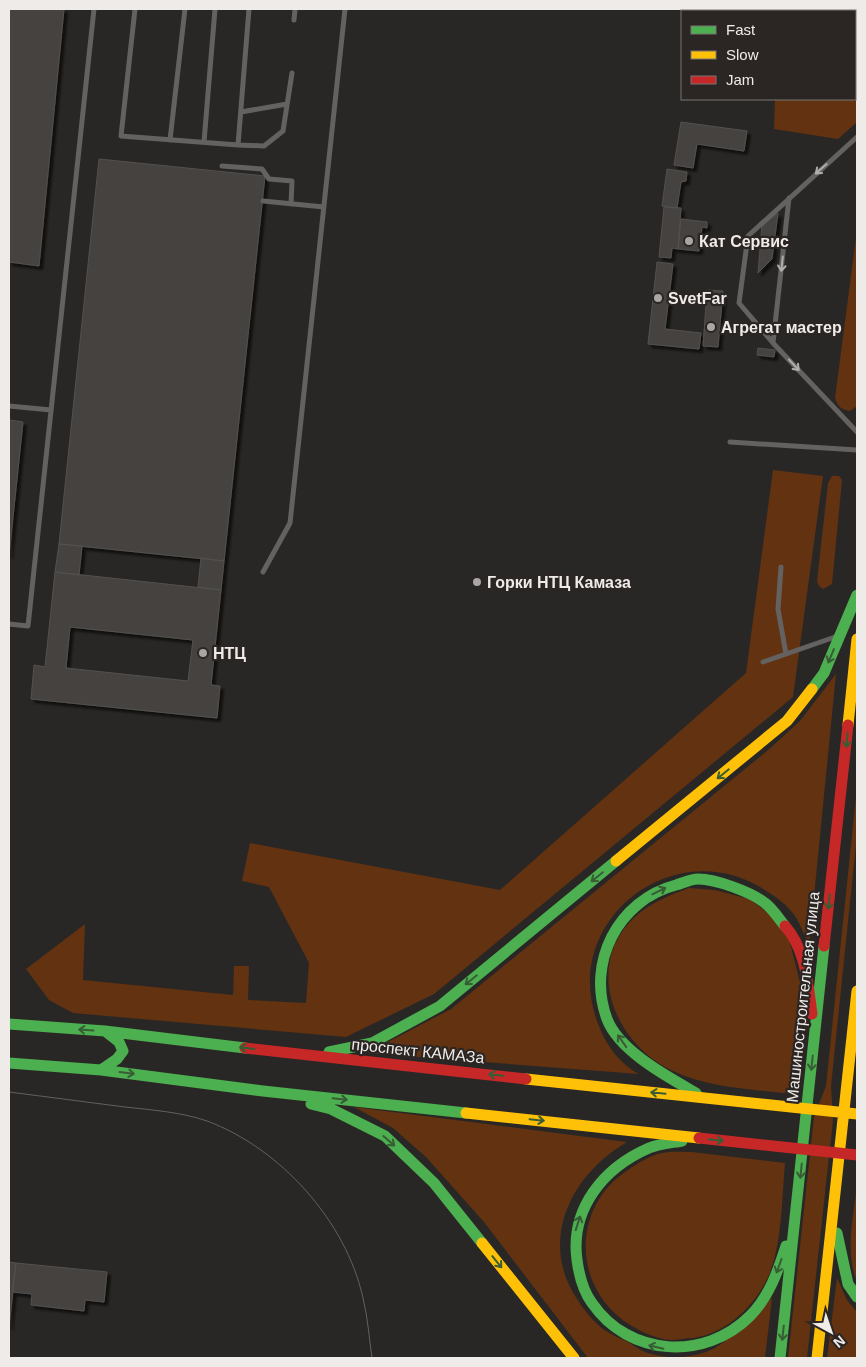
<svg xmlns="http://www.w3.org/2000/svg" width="866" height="1367" font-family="Arial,sans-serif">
<defs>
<filter id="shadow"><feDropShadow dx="3.5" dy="3.5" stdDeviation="1" flood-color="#0009"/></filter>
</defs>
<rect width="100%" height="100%" fill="#292725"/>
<path fill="#623211" d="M855,9h2v113l-19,17 -64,-10 1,-30h80z
M857,230v176l-7,5c-9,-2 -12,-4 -15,-13z
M773,470l50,6 -30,221 -359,297 -88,43 -273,-24 -24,-13 -23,-31 59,-45 -2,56 150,15 1,-29h15l-1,34 58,3 3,-40 -40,-76 -27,-6 8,-38 250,47 246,-217z
M832,476h7l3,4 -10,104 -9,5 -4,-3 -2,-5 11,-98z
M836,674l-27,273c-4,-10 -8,-22 -14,-31 -8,-12 -23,-22 -35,-29 -88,-52 -197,33 -164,131 8,24 21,44 43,56l-272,-21 84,-44 316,-258 33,-30z
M857,787v48l-26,251 2,34 -26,238h-19l26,-241 12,-31z
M689,888l26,2 34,9 24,17 16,23 15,59 -12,96c-40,-5 -83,-6 -119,-23 -59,-27 -91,-106 -37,-155 16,-14 34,-21 53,-28z
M354,1107l273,35c-57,33 -90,101 -48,160 7,11 17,23 29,30 6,4 14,7 20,10 7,4 13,9 20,11 21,7 48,5 67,-5 14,-7 44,-38 57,-50l-7,60h-177l-104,-136 -58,-65 -33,-29z
M692,1152l93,11c-3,34 -3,81 -16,112 -13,30 -43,59 -76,63 -7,0 -15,2 -22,2 -13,-1 -28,-7 -39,-14 -60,-35 -62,-119 -4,-156 10,-7 23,-15 34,-17 10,-2 21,-1 30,-1z
M857,1186v96c-12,-30 -4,-64 0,-96z
M837,1278l10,22 10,12v46h-30z"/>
<path fill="#444241" stroke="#53514f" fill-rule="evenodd" filter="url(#shadow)" d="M9,9h55l-25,257 -30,-4z
M681,122l66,9 -3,20 -47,-7 -4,24 -19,-3z
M99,159l166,17 -41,385 -165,-17z
M667,169l20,3 -1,9 -5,1 -4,26 -15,-2z
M664,207l17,1 -3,41 -6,-1 -1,10 -12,-1z
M778,213l-6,46 -14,14 4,-48z
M681,219l26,3v6l-5,-1 -3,24 -21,-2z
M657,262l16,2 -8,65 36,4 -2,16 -51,-5z
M707,290l16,1 -5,56 -15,-1z
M758,348l17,2 -1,7 -17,-2z
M9,420l14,2 -14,133z
M59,544l23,2 -3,29 -24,-3z
M201,558l23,3 -3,29 -23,-3z
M55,572l166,18 -10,95 9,1 -3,32 -186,-19 3,-34 11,2zM70,627l123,13 -5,41 -122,-13z
M9,1262l7,1 -7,64z
M16,1263l91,9 -3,30 -19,-2 -1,11 -53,-6 1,-11 -20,-2z"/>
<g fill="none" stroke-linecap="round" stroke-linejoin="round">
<path stroke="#636260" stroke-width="5" d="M135,9l-14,127 117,9 11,-136
M294,20l1,-11
M241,112l46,-8
M857,137l-109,99 -9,67 34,40 84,89
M170,140l15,-131
M204,142l11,-133
M238,145l26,1 19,-15 9,-58
M222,166l40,3 7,10 23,2 -1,23
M263,201l61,6
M773,343l16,-145
M9,406l42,4
M730,442l127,8
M781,567l-3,42 8,45
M263,572l27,-49 55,-514
M9,624l19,2 66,-617
M763,662l72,-25"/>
<path stroke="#4caf50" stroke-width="11" d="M812,689l12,-16 33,-78
M9,1024l96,7 140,17
M329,1052l43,-9 68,-37 176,-145
M9,1063l92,7 162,21 203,22
M101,1070l16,-11 6,-8 -4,-9 -14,-11
M696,1093c-28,-16 -77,-42 -89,-74 -21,-56 11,-119 69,-134 7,-2 15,-6 22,-6 18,0 53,13 67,24 8,6 14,16 20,23
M311,1104l20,5 54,27 49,47 48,60
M682,1141c-11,2 -23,3 -33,7 -46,20 -79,61 -72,112 2,15 6,31 15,43 37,54 113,58 158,13 19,-19 28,-45 36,-70
M837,1233l11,51 9,13
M780,1358l44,-412"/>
<path stroke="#ffc107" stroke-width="11" d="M848,725l9,-86
M616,861l171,-140 25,-32
M526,1079l331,35
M466,1113l233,25
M482,1243l92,115
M817,1358l40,-367"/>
<path stroke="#c62828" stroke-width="11" d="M785,926c21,23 23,59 27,88
M824,946l24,-221
M245,1048l281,31
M699,1138l158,17"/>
<path stroke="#626160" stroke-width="1" d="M9,1092c39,5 77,10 116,15 27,3 56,5 82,14 73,27 139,100 156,177 5,20 6,40 9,60"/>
</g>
<defs><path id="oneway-shaft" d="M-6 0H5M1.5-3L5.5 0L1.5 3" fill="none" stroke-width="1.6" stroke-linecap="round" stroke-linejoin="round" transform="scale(1.25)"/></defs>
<g stroke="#b0adab">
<use href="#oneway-shaft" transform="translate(821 169) rotate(139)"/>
<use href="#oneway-shaft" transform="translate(782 264) rotate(96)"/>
<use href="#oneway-shaft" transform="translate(794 365) rotate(47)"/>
</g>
<g stroke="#385d35">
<use href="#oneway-shaft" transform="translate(831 656) rotate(113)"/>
<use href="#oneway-shaft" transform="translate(847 740) rotate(96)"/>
<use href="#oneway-shaft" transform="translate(723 774) rotate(141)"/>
<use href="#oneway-shaft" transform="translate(597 877) rotate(141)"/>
<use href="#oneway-shaft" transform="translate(659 891) rotate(-26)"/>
<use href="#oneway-shaft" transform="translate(829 902) rotate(96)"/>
<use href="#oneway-shaft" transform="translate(471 980) rotate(141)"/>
<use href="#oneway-shaft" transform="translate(86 1030) rotate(-176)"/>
<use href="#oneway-shaft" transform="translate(622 1041) rotate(-125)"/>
<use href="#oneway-shaft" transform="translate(247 1048) rotate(-173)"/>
<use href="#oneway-shaft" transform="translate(812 1063) rotate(96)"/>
<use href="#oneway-shaft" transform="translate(127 1073) rotate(7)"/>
<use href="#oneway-shaft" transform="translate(496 1075) rotate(-174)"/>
<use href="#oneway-shaft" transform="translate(658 1093) rotate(-174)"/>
<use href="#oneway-shaft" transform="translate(340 1099) rotate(6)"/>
<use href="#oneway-shaft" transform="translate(537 1120) rotate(6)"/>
<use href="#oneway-shaft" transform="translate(716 1140) rotate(6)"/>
<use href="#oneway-shaft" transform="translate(389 1141) rotate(41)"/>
<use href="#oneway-shaft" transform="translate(801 1171) rotate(96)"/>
<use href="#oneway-shaft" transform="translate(578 1223) rotate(-72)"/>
<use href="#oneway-shaft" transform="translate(497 1262) rotate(51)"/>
<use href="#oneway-shaft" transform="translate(779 1266) rotate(110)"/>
<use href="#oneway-shaft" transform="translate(783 1333) rotate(96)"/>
<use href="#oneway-shaft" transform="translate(656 1347) rotate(-167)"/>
</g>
<g fill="#aaa6a4" stroke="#2b2623" stroke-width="2">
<circle cx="689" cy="241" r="5"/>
<circle cx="658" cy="298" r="5"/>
<circle cx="711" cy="327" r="5"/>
<circle cx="477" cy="582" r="5"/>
<circle cx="203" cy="653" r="5"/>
</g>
<g text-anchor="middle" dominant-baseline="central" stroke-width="4.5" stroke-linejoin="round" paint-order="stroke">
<g font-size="16" font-weight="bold" fill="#efebe9" stroke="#2b2623" text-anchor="start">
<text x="699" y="241">Кат Сервис</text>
<text x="668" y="298">SvetFar</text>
<text x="721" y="327">Агрегат мастер</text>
<text x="487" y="582">Горки НТЦ Камаза</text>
<text x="213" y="653">НТЦ</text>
</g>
<g font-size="16" fill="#efebe9" stroke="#2b2623">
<text transform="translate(803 997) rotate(-84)">Машиностроительная улица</text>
<text transform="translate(418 1051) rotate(6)">проспект КАМАЗа</text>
</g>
</g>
<rect width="866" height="1367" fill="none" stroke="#efebe9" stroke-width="20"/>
<rect x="681" y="10" width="175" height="90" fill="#2b2623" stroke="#797572"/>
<rect x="691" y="26" width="25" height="8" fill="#4caf50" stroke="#797572"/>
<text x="726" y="35" font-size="15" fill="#efebe9">Fast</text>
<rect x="691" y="51" width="25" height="8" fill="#ffc107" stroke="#797572"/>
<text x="726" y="60" font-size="15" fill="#efebe9">Slow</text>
<rect x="691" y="76" width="25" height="8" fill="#c62828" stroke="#797572"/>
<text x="726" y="85" font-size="15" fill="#efebe9">Jam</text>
<g transform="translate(831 1332) rotate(140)" stroke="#2b2623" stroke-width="4" paint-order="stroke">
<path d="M0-4L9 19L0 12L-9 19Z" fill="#efebe9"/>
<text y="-8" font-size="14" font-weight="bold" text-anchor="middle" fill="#efebe9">N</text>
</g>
</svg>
